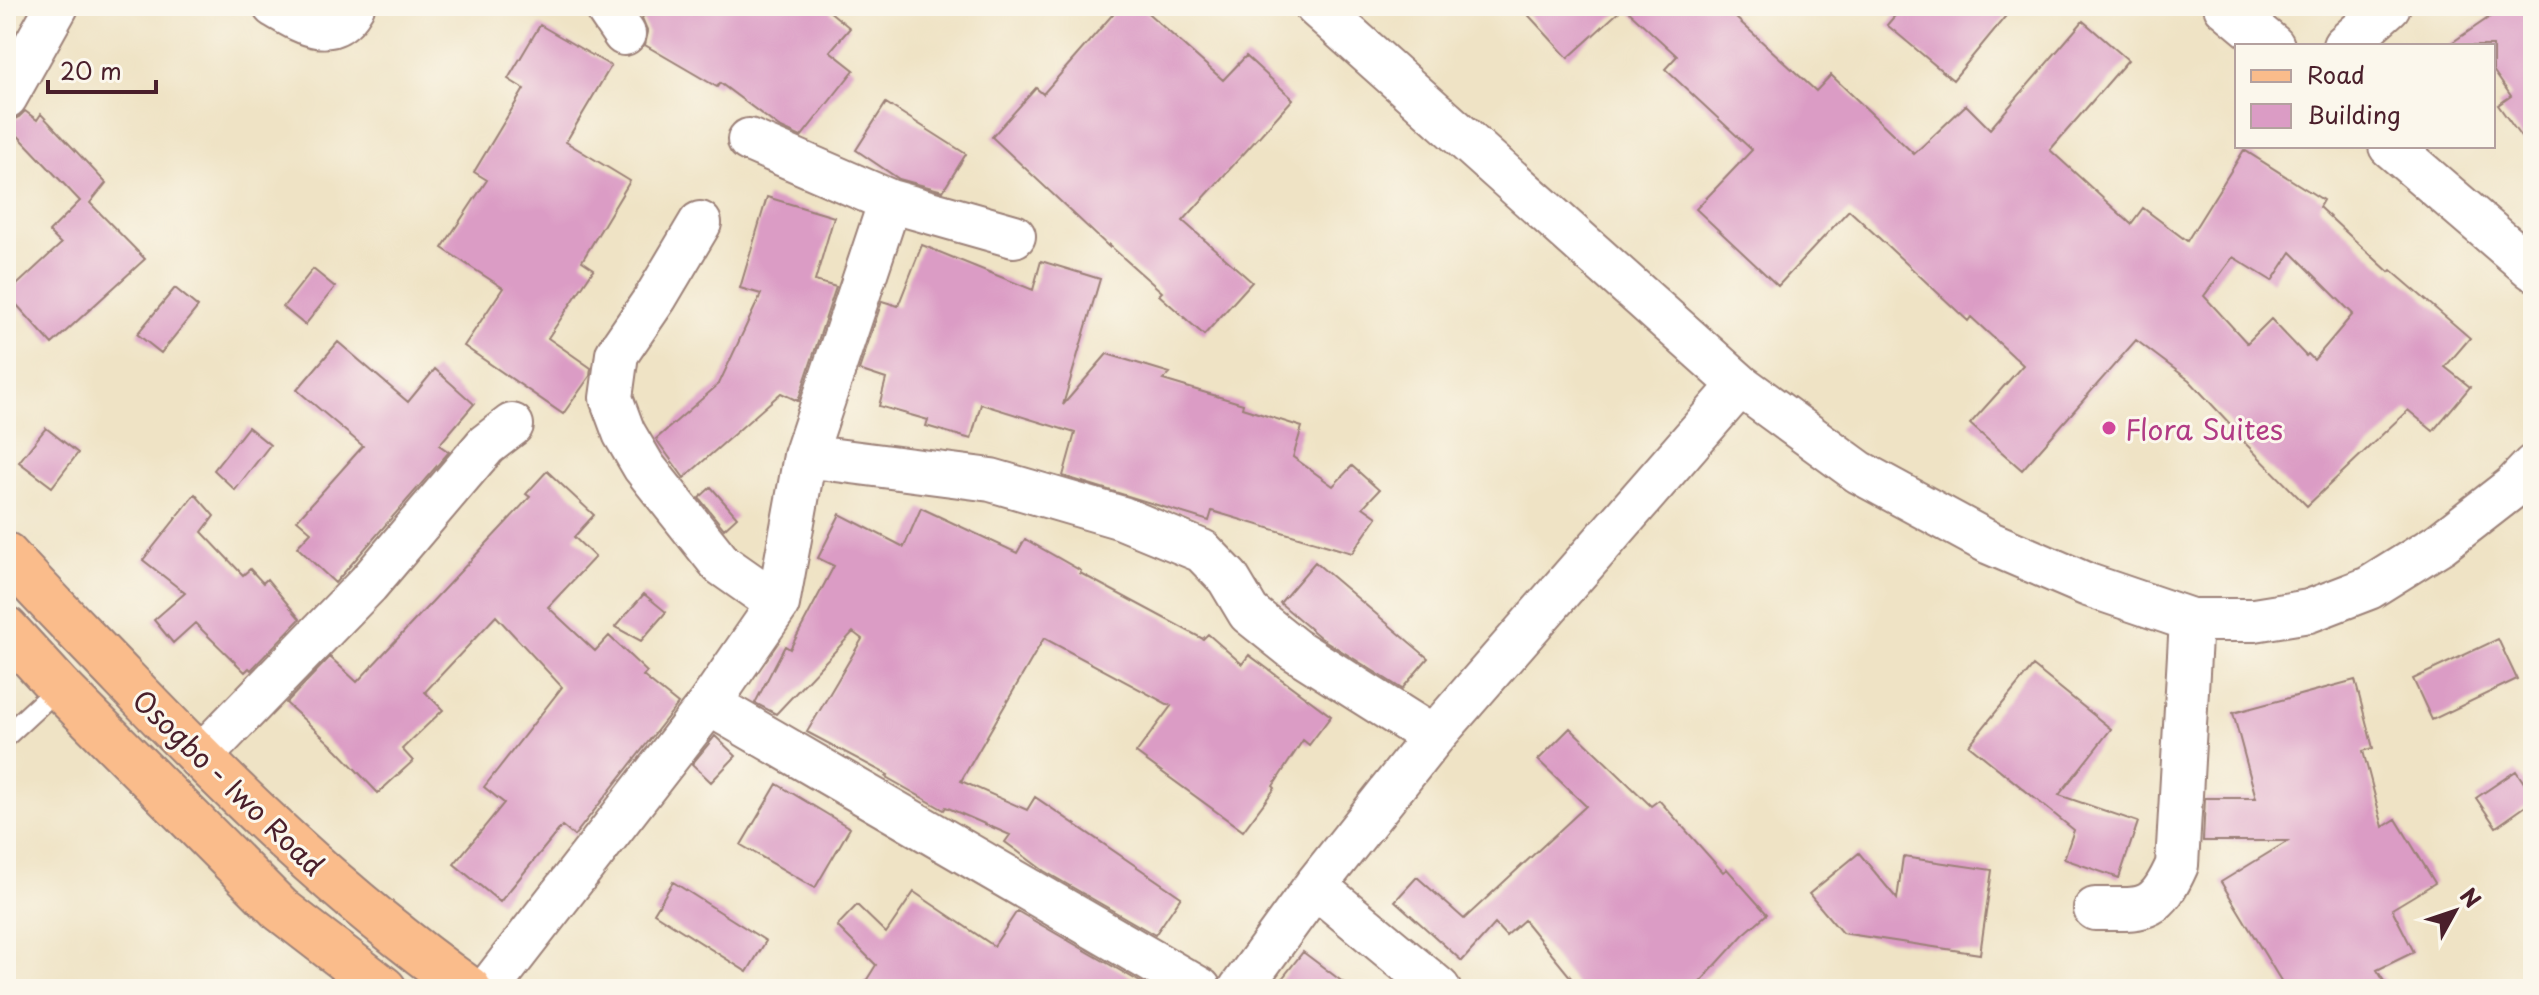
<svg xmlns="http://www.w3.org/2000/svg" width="2539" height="995" font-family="'Playpen Sans',sans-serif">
<rect width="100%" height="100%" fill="#fbf7ec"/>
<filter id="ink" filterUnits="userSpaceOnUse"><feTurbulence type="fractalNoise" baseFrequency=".0125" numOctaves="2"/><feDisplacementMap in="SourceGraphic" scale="16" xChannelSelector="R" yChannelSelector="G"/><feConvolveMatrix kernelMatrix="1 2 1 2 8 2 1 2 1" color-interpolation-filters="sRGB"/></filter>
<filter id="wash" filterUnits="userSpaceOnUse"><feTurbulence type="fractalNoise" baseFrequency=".006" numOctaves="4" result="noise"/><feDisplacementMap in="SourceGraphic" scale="32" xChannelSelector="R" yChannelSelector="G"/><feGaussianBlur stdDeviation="1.8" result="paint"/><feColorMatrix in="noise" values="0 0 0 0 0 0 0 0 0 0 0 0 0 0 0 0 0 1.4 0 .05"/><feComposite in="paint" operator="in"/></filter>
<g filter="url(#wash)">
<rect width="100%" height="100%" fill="#efe3c5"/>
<g id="blocks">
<path fill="#db9cc5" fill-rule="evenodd" d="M650,6h173l27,22 -20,23 24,19 -53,67 -22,-10 -59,-44 -3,4 -72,-42 3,-13 -6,-14z
M1120,6h20l83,74 23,-24 47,43 -110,122 69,61 -48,53 -45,-40 3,-3 -53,-47v2l-117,-110 44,-49 7,6z
M1520,6h203l93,85 15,-16 83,79 52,-49 24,24 93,-108 45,39 -78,90 81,74 12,-16 44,33 57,-91 79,50 -4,7 70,65 2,-2 79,68 -25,29 25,20 -37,44 -25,-21 -101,96 -77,-78 2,-2 -43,-46 -53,-40 -114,130 -52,-46 53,-59 -52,-48 -3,4 -119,-111 -71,76 -82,-77 56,-59 -87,-81 12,-13 -53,-49 -56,51zM2291,252l62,62 -39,46 -6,-6 -2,2 -35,-37 -24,24 -43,-47 29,-39 39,24z
M1903,6h111l-61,74 -66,-55z
M2506,6h27v148l-35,-49 13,-9 -18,-26v-24h-46z
M540,25l71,41 -45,76 64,39 -48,80 12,8 -46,69 43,30 -1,8 -27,38 -99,-68 39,-58 -61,-40 45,-68 -13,-8 50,-83 -16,-10z
M886,103l80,51 -23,37 -44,-12 -43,-29z
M25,111l12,9 4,-6 65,69 -16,20 55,56 -93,85 -45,-50 54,-50 -12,-12 31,-31 -74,-78 13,-6z
M767,197l67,20 -19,64 21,6 -38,114 -17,-8 -97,85 -28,-39 63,-55 42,-90 -21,-6z
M922,245l111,45 8,-29 59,18 -37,126 44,-51 63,19 -7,7 80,24 -1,4 60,19 -9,30 40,29 19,-20 27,24 -16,17 14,10 -25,36 -140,-42 -3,10 -146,-45 12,-43 -94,-29 -10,35 -45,-13 2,-6 -49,-14 7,-27 -27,-9 23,-69 16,5z
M313,269l22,18 -30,38 -22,-18z
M175,288l23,19 -37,46 -24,-19z
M338,342l70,60 27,-33 39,35 -35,41 10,7 -114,131 -38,-36 14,-15 -14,-12 66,-74 -66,-56z
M248,427l22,18 -35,45 -21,-20z
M46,428l32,25 -26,34 -33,-25z
M547,471l47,44 -20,22 21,20 -47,50 47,44 14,-15 38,36 -4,4 35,28 -104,132 -12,-10 -62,76 -46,-38 50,-61 -20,-16 78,-100 -66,-71 -71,76 18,18 -41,39 11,12 -35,32 -41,-43 -51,-47 44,-46 27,25 173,-185 -4,-3z
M711,487l26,30 -13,12 -25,-31z
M195,494l19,22 -12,16 41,43 7,-6 13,14 4,-4 33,40 -49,51 -2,-2 -4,4 -50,-49 -22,20 -19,-23 31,-27 -42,-33z
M921,508l96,45 8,-14 56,32 -1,2 123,66 5,-5 34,30 7,-9 82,61 -22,29 -6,-5 -30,46 2,2 -32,43 -107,-78 35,-47 -127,-68 -83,143 66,29 8,-13 146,100 -26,38 -111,-64 -39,-29 5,-7 -64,-28 -2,3 -58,-33 2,-2 -81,-43 55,-93 -9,-7 -77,82 -21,-11 30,-57 5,3 44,-83 -16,-8 22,-44 64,33z
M1315,562l113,96 -26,31 -81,-51 -41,-35z
M644,594l22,18 -25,29 -26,-14z
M2498,639l19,40 -85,41 -19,-41z
M2033,666l78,63 -52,66 79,27 -19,56 -55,-19 10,-29 -105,-85z
M2355,680l18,68 -10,3 20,76 13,-8 39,64 -43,26 22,43 -37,18 12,19h-103l-65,-107 67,-41h-85l2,-43h51l-23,-85z
M1570,728l81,78 8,-6 64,72 4,-3 40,45 -24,21 -49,54h-114l-56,-69 -18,16 -11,-12 -33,37 -67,-60 22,-24 47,42 122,-113 -48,-46z
M715,736l21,20 -25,26 -19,-18z
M2516,771l17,25v5l-37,26 -20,-29z
M777,784l73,44 -35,60 -74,-43z
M1859,853l38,46 6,-42 89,13 -12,84 -138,-21 -33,-39z
M673,882l93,59 -19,31 -93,-59z
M914,892l80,54 23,-35 135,78h-291l15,-24 -39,-39 20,-21 29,28z
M1303,952l49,37h-78z"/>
</g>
</g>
<g filter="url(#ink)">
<use href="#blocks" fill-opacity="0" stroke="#9c8178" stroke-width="2"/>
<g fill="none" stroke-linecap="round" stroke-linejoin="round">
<g stroke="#9c8178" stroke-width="24">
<path id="lane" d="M6,736l53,-49"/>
</g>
<g stroke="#9c8178" stroke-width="46">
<path id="street" d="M274,6c28,16 58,37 79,0
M605,6l19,28
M1316,6l424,379 119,87 131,71 98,42 103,35h63l55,-9 60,-23 72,-45 72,-56 20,-21
M2225,6l48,40
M2344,46l45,-40
M6,97l51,-91
M749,140l141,61 124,35
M2390,146l143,123
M700,223l-44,74 -39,57 -6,44 13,35 20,34 77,97 57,40
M805,456l186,24 131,38 80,33 26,27 21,35 45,36 139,88
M709,704l491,285
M199,758l169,-174 118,-139 26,-20
M1315,886l124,103
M2095,909c49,0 60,5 82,-44l14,-245
M488,989l221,-285 69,-100 27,-148 85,-255
M1240,989l75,-103 118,-149 307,-352"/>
</g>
<g stroke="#9c8178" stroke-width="48">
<path id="primary" d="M6,555c38,42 78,82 117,123 108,113 218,220 346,311
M6,629l53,58 221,222 104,80"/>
</g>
<use href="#lane" stroke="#fff" stroke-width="20"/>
<use href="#street" stroke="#fff" stroke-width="42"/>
<use href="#primary" stroke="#fabc8b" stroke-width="44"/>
</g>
</g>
<circle fill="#d1479c" stroke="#fbf7ec" stroke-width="3" cx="2109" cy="428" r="8"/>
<g text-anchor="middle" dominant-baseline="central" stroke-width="6" stroke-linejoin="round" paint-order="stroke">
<g font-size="28" fill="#b23c85" stroke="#fbf7ec" text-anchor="start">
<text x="2125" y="428">Flora Suites</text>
</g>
<g font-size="28" fill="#4a1f2b" stroke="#fbf7ec">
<text transform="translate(229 782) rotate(44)">Osogbo - Iwo Road</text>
</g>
</g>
<rect width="2539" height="995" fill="none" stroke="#fbf7ec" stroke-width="32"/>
<rect x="2235" y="44" width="260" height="104" fill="#fbf7ec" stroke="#b4a19f" stroke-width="2"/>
<rect x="2251" y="70" width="40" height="12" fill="#fabc8b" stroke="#b4a19f" stroke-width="2"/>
<text x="2307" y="84" font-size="24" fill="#4a1f2b">Road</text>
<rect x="2251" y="104" width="40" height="24" fill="#db9cc5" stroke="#b4a19f" stroke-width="2"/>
<text x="2307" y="124" font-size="24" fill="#4a1f2b">Building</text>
<g transform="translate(2455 911) rotate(50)" stroke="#fbf7ec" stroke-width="6" paint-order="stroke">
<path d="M0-6L14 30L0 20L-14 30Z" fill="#4a1f2b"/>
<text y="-12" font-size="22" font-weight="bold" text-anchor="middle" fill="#4a1f2b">N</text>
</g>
<path d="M48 80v12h108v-12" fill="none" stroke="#4a1f2b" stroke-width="4"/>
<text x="60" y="80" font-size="24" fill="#4a1f2b" stroke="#fbf7ec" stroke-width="6" paint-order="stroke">20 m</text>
</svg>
